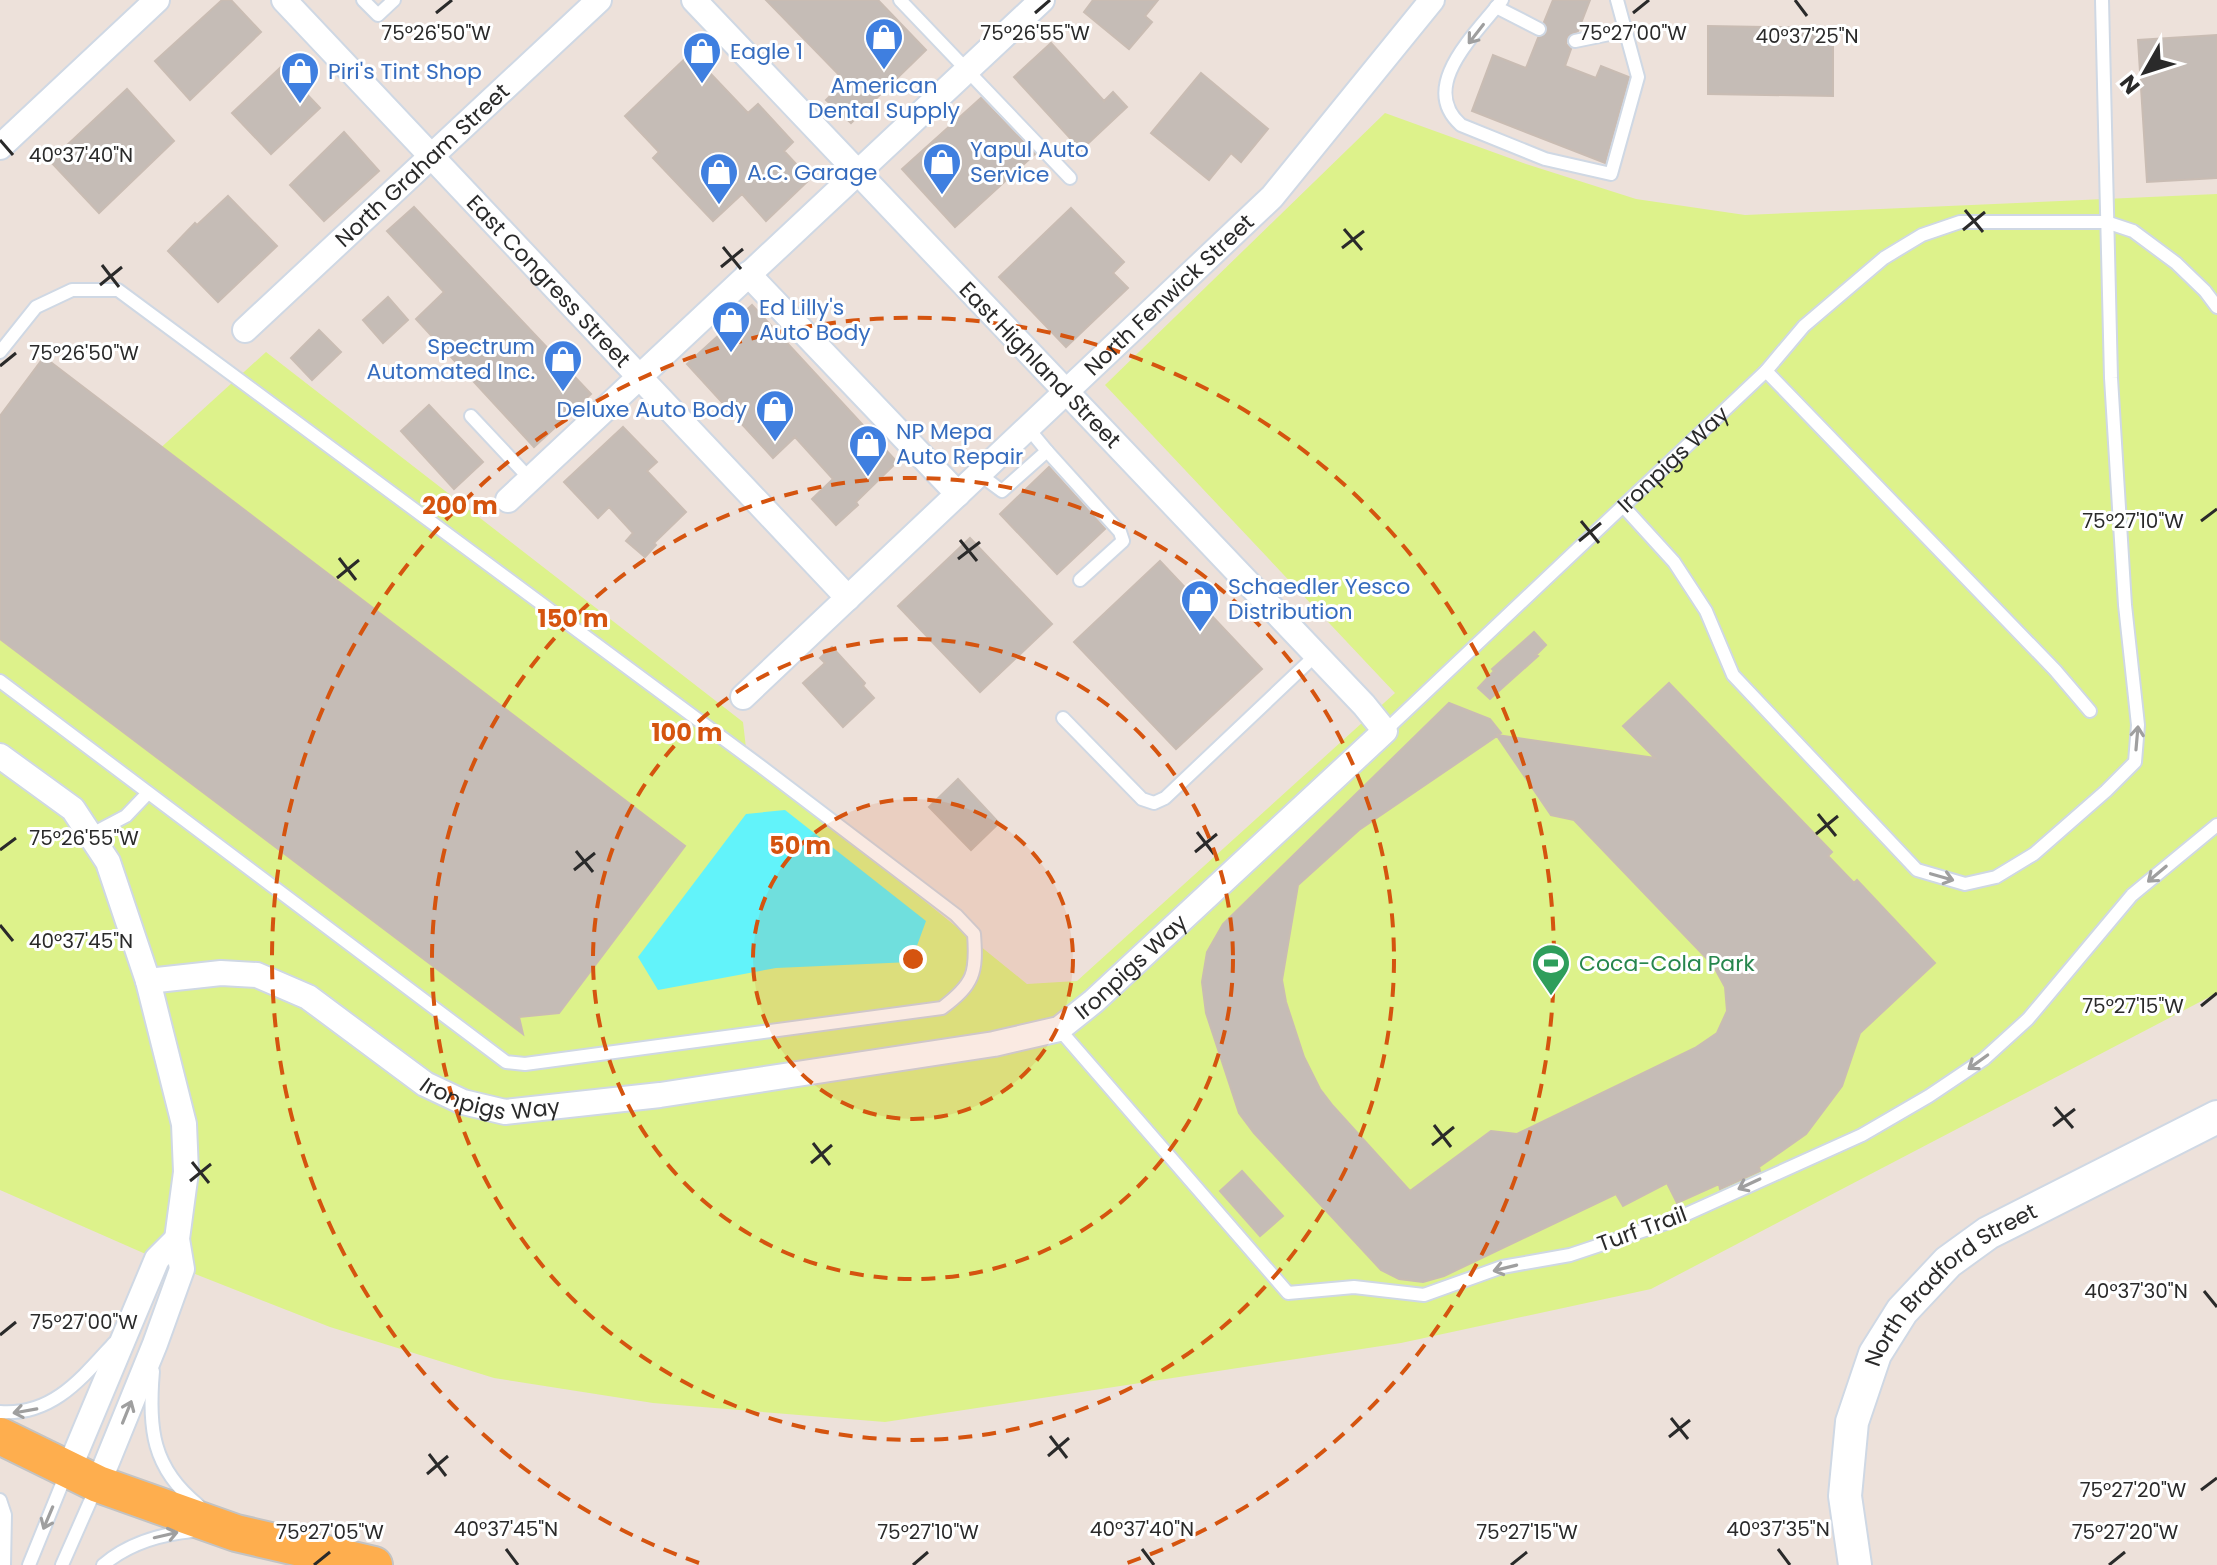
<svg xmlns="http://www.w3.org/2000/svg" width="2217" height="1565" font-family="Poppins,sans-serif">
<rect width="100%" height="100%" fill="#ede1da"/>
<path fill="#ddf28b" d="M1385,113l141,51 110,35 109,16 472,-21v799l-566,296 -250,54 -516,79 -232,-19 -159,-25 -164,-51 -173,-68 -157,-69v-596l266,-242 477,370 4,35 280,227 50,-3 318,-288 -290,-308z"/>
<path fill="#62f3fa" d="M785,810l141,111 -15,41 -135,6 -118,22 -20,-33 108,-143z"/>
<path fill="#c5bcb6" stroke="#c9bcb3" stroke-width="2" fill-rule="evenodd" d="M222,0h9l30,32 -71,68 -35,-39z
M766,0h112l48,50 -75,73 -25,-23 19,-19z
M1093,0h65l-13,16 7,6 -23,27 -45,-37z
M1553,0h37l-12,31 -11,6 -1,7 5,5 -6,17 31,12 5,-12 28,11 -24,86 -133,-52 21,-56 33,13 12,-30 9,-6 -3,-10z
M1708,26l125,2v68l-125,-2z
M2217,35v143l-70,4 -9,-142z
M1051,43l53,58 9,-9 14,15 -46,43 -67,-73z
M691,53l57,60 10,-9 35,38 -9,9 26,28 -44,42 -24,-27 -29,27 -60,-63 6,-6 -34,-36z
M281,67l39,41 -49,46 -39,-41z
M1201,73l67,56 -27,33 -10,-9 -22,27 -58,-47z
M127,89l47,52 -75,72 -49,-52z
M981,98l54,56 -80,73 -53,-58z
M344,132l35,39 -55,50 -34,-36z
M228,196l49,50 -59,56 -50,-51 27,-28 2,2z
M414,207l177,187 -57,53 -118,-128 28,-27 -57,-61z
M1071,208l53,54 -11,11 15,15 -62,59 -67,-70z
M388,297l20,23 -25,23 -20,-23z
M752,305l145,157 -41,40 2,3 -22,20 -24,-26 21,-20 -38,-42 -22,21 -86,-94z
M319,330l22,22 -29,28 -21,-22z
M44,357l641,489 -126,167 -40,4 4,17 -523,-395v-223z
M429,405l54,57 -29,27 -53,-58z
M623,427l34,35 -10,9 39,41 -32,31 2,2 -11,12 -19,-16 7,-8 -24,-26 -11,11 -34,-36z
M1049,467l56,62 -48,45 -57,-60z
M970,538l82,86 -72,68 -82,-86z
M1160,561l102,108 -86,80 -102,-107z
M1534,632l12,13 -10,10 2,1 -48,43 -12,-11 16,-17 -2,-2z
M832,647l33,36 -2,3 11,12 -31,29 -40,-44 22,-20 -5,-5z
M1669,683l163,169 -4,4 26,27 3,-3 78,83 -75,70 -18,53 -36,48 -47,33 1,4 -40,18 -1,-5 -42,19 -10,-20 -44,23 -7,-12 -172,82 -21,6 -24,-3 -18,-9 -127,-137 -15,-20 -33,-100 -4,-31 5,-30 16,-28 226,-221 41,16 11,14 -4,2 158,23 -32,-32zM1497,736l54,79 23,5 139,145 12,22 2,24 -10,22 -22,15 -178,86 -26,-3 -81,60 -77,-85 -13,-17 -16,-32 -18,-55 -4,-22 16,-95 61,-55z
M958,779l41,44 -28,27 -42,-43z
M1242,1171l41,45 -23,20 -40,-45z"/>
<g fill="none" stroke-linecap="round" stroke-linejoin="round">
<g stroke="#cfd8e4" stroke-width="16">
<g id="lane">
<path d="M363,0l15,15 16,-15"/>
<path d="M900,0l170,178"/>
<path d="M1502,0c-25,33 -85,86 -41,125l84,34 66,15 27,-97 -21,-77"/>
<path d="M1496,7l43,22"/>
<path d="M1575,41l49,-10"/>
<path d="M0,352l36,-45 36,-17h46l641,475 197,150 18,19c3,39 0,50 -32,74l-417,56 -19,-2 -506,-381"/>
<path d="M1766,371l289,299 35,41"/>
<path d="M471,416l59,63"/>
<path d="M1047,451l73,81 3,9 -43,39"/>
<path d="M979,474l23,17 45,-40 -19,-23"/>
<path d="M1623,506l51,56 32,49 27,64 184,195 48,14 31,-7 38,-23 72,-63 29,-29 3,-37 -13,-120 -14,-227 -9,-378"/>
<path d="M1063,718l79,81 12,4 11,-5 151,-143"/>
<path id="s1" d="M1385,731l381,-360 38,-45 80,-68 38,-23 38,-13h146l27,9 43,32 29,28 12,16"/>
<path d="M90,835l36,-19 22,-23"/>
<path d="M1059,1029l229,264 66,-6 70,8 78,-28 68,-12 99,-33 193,-87 67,-39 55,-37 44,-40 104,-124 85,-70"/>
<path d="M153,1371c-5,57 -1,97 45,134"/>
<path d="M0,1412c52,4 81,-33 114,-69"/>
<path d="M0,1500l5,15 -1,50"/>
<path d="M29,1565l37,-91"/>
<path d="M62,1565l34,-77"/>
<path d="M103,1565c26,-22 57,-31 90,-34"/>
</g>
</g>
<g stroke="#cfd8e4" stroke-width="28">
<g id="street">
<path id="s2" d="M284,0l564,598"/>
<path d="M0,147l157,-147"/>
<path d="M748,274l210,220"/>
<path id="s3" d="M245,330l354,-330"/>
<path d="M508,500l534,-500"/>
<path id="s4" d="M743,697l529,-500 160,-197"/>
<path d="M0,756l73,53 35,53 40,119"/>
<path d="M68,1471l89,-212 20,-20"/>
<path id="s5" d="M98,1484l57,-140 27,-75 -5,-30 9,-67 -2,-48 -36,-143 73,-8 36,2 51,22 117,87 38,18 42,10 155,-17 334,-51 65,-15 35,-28 291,-270 -21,-26 -670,-705"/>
</g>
</g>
<g stroke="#cfd8e4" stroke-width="36">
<g id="secondary">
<path id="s6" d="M1855,1565l-10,-69 7,-74 23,-68 27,-43 46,-49 40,-29 229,-116"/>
</g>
</g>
<g stroke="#c3c3c3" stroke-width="40">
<path id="primary" d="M0,1436l98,48 138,49 138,32"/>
</g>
<use href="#lane" stroke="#fff" stroke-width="12"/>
<use href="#street" stroke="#fff" stroke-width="24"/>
<use href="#secondary" stroke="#fff" stroke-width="32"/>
<use href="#primary" stroke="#feae4e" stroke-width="36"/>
</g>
<defs><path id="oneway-shaft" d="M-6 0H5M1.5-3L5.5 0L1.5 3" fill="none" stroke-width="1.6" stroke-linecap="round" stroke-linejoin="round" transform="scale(2)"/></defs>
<g stroke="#9f9f9f">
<use href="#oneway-shaft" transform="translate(1476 34) rotate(128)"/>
<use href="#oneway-shaft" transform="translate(2137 738) rotate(-85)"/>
<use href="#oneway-shaft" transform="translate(2157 874) rotate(140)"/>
<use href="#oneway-shaft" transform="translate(1942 877) rotate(16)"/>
<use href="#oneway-shaft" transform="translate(1978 1062) rotate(144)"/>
<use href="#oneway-shaft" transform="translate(1749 1184) rotate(155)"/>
<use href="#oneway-shaft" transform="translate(1505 1268) rotate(166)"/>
<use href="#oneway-shaft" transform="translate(25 1411) rotate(170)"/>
<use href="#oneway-shaft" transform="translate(127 1412) rotate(-68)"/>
<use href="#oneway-shaft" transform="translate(48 1518) rotate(113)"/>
<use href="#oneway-shaft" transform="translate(166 1535) rotate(-13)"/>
</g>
<path fill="none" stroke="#2a2a2a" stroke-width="3" d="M1795,0l12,16M436,13l16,-13M1035,13l15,-13M1633,13l16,-13M0,140l13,15M1965,210l18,22M1344,229l18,21M1963,230l22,-18M723,247l18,22M1342,248l22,-17M102,265l17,22M721,267l22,-18M100,285l22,-18M0,366l16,-13M1581,521l18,22M2201,521l16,-12M960,540l17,21M1579,541l22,-18M339,558l17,22M958,559l22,-17M337,578l22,-18M1818,814l18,22M1197,832l17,22M1816,834l22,-18M0,850l16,-12M576,851l17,21M1195,852l22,-18M574,870l21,-17M0,925l13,16M2201,1006l16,-13M2055,1107l18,21M1434,1125l17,22M2053,1126l22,-17M813,1143l17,22M1432,1145l22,-18M192,1162l17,21M811,1163l21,-18M190,1181l21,-17M2204,1291l13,16M0,1335l16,-13M1671,1418l17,21M1050,1436l17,22M1669,1437l21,-17M429,1454l17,22M1048,1456l21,-18M427,1474l21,-18M2201,1490l16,-12M506,1549l12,16M1142,1549l12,16M1778,1549l12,16M314,1565l16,-13M913,1565l15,-13M1511,1565l16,-13M2109,1565l16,-13"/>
<circle cx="913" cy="959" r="160" fill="#d5540f" fill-opacity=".12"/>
<g fill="none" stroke="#d5540f" stroke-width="4" stroke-dasharray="14 10">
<circle cx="913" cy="959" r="160"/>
<circle cx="913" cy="959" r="320"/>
<circle cx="913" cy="959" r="481"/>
<path d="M699 1563A641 641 0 1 1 1127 1563"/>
</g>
<defs>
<g id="shop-pin" transform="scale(2)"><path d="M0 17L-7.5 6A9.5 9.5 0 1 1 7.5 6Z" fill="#3f7fe0" stroke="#fff"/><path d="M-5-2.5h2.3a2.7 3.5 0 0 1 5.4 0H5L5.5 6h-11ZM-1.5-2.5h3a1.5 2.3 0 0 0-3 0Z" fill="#fff"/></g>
<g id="stadium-pin" transform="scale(2)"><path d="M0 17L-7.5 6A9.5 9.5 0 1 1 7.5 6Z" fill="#2e9e5b" stroke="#fff"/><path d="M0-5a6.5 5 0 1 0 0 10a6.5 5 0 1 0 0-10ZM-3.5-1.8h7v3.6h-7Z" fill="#fff"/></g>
</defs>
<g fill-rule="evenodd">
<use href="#shop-pin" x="884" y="37"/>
<use href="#shop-pin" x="702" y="51"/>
<use href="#shop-pin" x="300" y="71"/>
<use href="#shop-pin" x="942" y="162"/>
<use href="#shop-pin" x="719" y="172"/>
<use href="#shop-pin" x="731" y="320"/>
<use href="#shop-pin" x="563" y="359"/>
<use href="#shop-pin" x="775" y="409"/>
<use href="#shop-pin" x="868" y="444"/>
<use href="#shop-pin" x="1200" y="599"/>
<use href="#stadium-pin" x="1551" y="963"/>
</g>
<g text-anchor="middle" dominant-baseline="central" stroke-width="6" stroke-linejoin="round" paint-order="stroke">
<g font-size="22" fill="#366cbe" stroke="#fff" text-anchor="start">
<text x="730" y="51">Eagle 1</text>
<text x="328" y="71">Piri's Tint Shop</text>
<text x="884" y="85" text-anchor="middle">American<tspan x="884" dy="25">Dental Supply</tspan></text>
<text x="970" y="149">Yapul Auto<tspan x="970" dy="25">Service</tspan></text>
<text x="747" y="172">A.C. Garage</text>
<text x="759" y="307">Ed Lilly's<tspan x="759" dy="25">Auto Body</tspan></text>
<text x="535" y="346" text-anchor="end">Spectrum<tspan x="535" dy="25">Automated Inc.</tspan></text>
<text x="747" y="409" text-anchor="end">Deluxe Auto Body</text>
<text x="896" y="431">NP Mepa<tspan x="896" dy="25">Auto Repair</tspan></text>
<text x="1228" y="586">Schaedler Yesco<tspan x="1228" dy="25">Distribution</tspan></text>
</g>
<g font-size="22" fill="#2a2a2a" stroke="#fff">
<text stroke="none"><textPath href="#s3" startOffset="242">North Graham Street</textPath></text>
<text stroke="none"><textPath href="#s2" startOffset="386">East Congress Street</textPath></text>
<text stroke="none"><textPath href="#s4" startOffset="586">North Fenwick Street</textPath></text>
<text transform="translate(1040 365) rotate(46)">East Highland Street</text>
<text stroke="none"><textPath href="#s1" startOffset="396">Ironpigs Way</textPath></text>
<text stroke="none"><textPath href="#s5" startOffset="1576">Ironpigs Way</textPath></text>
<text stroke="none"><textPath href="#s5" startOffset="904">Ironpigs Way</textPath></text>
<text transform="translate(1642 1229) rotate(-20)">Turf Trail</text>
<text stroke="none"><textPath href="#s6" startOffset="320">North Bradford Street</textPath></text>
</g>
<g font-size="22" fill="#27864d" stroke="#fff" text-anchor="start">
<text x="1579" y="963">Coca-Cola Park</text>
</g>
</g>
<g font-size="20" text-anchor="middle" fill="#2a2a2a" stroke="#fff" stroke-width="6" stroke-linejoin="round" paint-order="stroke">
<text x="436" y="40">75°26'50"W</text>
<text x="1035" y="40">75°26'55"W</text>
<text x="1633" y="40">75°27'00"W</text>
<text x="1807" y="43">40°37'25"N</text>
<text x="81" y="162">40°37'40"N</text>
<text x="84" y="360">75°26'50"W</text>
<text x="2133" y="528">75°27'10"W</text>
<text x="84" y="845">75°26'55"W</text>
<text x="81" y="948">40°37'45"N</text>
<text x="2133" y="1013">75°27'15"W</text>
<text x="2136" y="1298">40°37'30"N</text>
<text x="84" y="1329">75°27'00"W</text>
<text x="2133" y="1497">75°27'20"W</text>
<text x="506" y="1536">40°37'45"N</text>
<text x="1142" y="1536">40°37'40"N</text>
<text x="1778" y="1536">40°37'35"N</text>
<text x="330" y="1539">75°27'05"W</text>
<text x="928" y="1539">75°27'10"W</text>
<text x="1527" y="1539">75°27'15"W</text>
<text x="2125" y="1539">75°27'20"W</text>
</g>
<circle cx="913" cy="959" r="12" fill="#d5540f" stroke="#fff" stroke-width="4"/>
<g font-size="24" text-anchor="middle" font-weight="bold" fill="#d5540f" stroke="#fff" stroke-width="6" stroke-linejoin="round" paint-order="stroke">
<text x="460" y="514">200 m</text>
<text x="573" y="627">150 m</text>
<text x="687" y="741">100 m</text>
<text x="800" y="854">50 m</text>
</g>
<g transform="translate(2145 72) rotate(231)" stroke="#ffffff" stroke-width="6" paint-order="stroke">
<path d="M0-6L14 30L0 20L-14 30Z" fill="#2a2a2a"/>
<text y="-12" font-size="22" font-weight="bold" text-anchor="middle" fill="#2a2a2a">N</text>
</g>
</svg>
